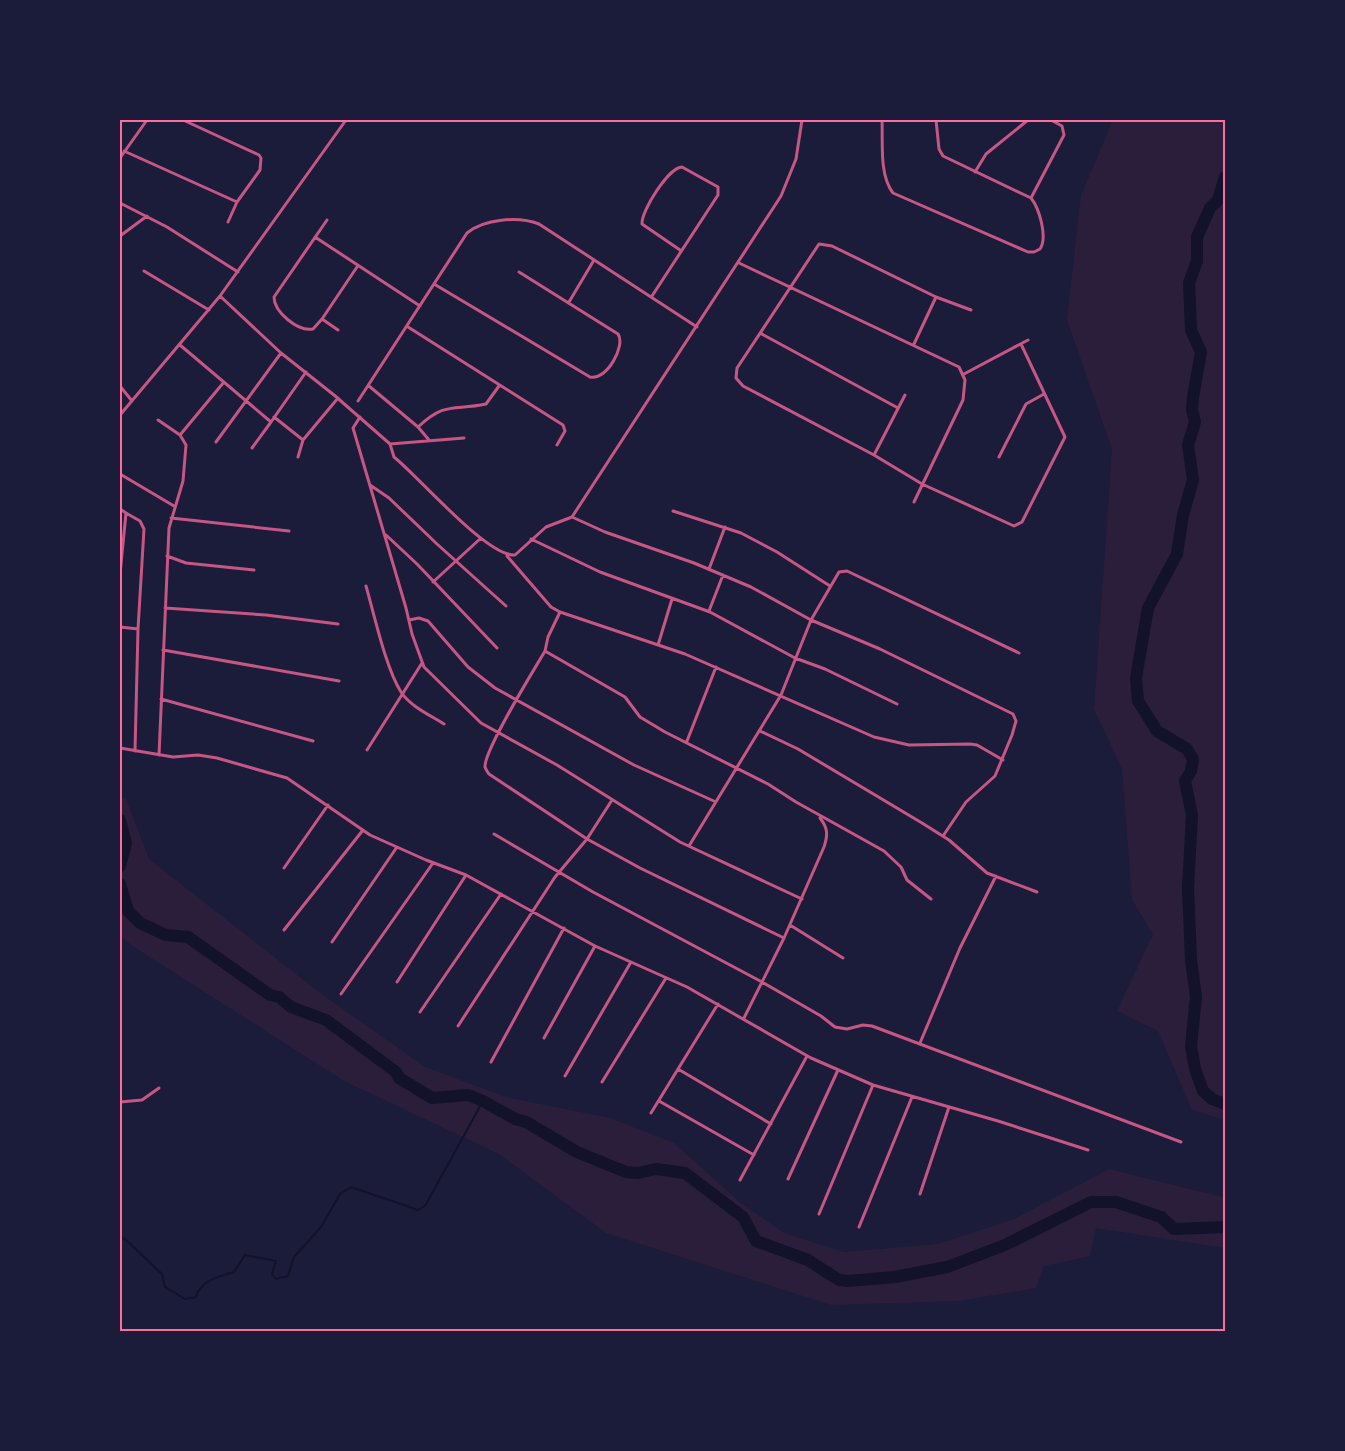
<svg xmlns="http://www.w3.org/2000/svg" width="1345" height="1451" font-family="'IBM Plex Serif',serif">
<rect width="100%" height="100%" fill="#1b1b3a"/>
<path fill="#2a1e3b" d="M1113,120h112v1000l-33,-10 -34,-79 -41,-20 36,-77 -21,-34 -10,-131 -28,-60 18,-260 -45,-129 14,-125z
M120,797l6,1 23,61 170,133 106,75 81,30 104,21 64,25 67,60 43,30 60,19 94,-8 76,-25 95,-50 114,28 2,-5v56l-129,-20 -6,28 -46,10 -8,22 -77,13 -128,4 -225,-72 -107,-79 -155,-73 -210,-134 -14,-11z"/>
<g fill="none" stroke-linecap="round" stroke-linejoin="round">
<path stroke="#12122b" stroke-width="2" d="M120,1240l4,-2 38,36 3,13 20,12 11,-2c4,-16 24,-21 38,-25l11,-17 31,6 -4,13 4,5 12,-3 6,-19 27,-30 19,-33 11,-7 67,23 7,-4 58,-105"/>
<path stroke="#12122b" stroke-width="12" d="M1225,177l-7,23 -8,8 -13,29v24l-8,22 2,47 10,22 -8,45 -1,13 3,12 -7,23 5,35 -10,35 -6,39 -29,54 -12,70 2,23 19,30 30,18 6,10 -2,12 -6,10 7,34 -4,73 3,72 5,37 -5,49 4,23 8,22 9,8 13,5
M120,820l6,23 -6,23
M120,884l8,27 12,12 26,12 22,2 82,58 9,2 12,10 35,13 70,52 3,6 33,20 36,-3 15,6 32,18 11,3 51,30 49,20 12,1 18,-4 29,4 58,44 13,24 52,19 31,20 9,1 47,-4 52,-10 58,-22 86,-43h25l45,15 13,12 51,-2"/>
<path stroke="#c65784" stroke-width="3" d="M183,120l76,35 2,3 -1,12 -23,32 -9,20
M882,120c1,22 -3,55 11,73l135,59h6l6,-3c8,-12 -1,-41 -9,-51l-88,-42 -4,-7 -3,-29
M124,151l113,51
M120,158l27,-38
M975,172l11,-18 42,-34
M1031,198l33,-63 -2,-9 -11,-6
M120,203l47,24 71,45
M327,220l-53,77c0,15 24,35 39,32l9,-10 35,-52
M120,236l27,-20
M315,237l105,69
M739,263l220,104 6,13 -2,20 -49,102
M144,271l65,39
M434,284l156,93c17,4 36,-32 28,-43l-99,-62
M220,296l61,57 53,42 56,49 4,13c25,20 93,100 121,98l31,-28 26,-10 33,15 89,31 57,24 60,33 69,29 133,65 3,7 -4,14 -17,41 -29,26 -23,34
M652,296l66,-101v-8l-36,-20c-13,0 -41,44 -40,57l38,26
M569,302l25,-42
M971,310l-35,-13 -104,-51 -13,-2 -82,124 -1,10 7,8 131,69 48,29 92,42 8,-4 43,-85 -44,-93
M322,319l16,11
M408,327l155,98 2,6 -8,14
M760,333l138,75
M914,344l22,-47
M180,345l91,77 35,-50
M964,374l64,-34
M120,386l12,15
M369,386l49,41 11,13
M358,401l109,-168c17,-14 51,-17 72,-9l158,103
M120,415l100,-119 126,-176
M274,417l29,23
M360,417l-7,11 53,180 6,26 12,33 57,56 76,42 123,77 122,57
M158,420l22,15 44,-53
M418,427c28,-26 35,-16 68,-23l13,-18
M216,442l65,-89
M390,444l74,-6
M252,448l19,-26
M874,455l31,-60
M298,457l5,-17 35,-42
M999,457l27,-53 18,-10
M120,474l54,32
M370,485l19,13 48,46 69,62
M120,509l6,4 -6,61
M673,511l68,22 36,19 53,34
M126,513l14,8 4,8 -6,100
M572,517l209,-321 15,-37 6,-39
M171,518l118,13
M386,535l31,29 80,84
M531,539l69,33 110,40 85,46 30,11 72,35
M167,556l19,7 68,7
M507,556l44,51 9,5 125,42 189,83 35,8 61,-1 7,1 26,15
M709,569l16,-42
M433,582l48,-44
M366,586c8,28 20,83 35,106 10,15 29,23 43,32
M165,608l101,7 72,9
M709,611l14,-36
M560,612l-12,25 -3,14c-11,19 -61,99 -60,116 1,3 2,4 4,7l98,65 53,29 144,70
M409,620l10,-2 9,3 40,46 27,21 139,77 82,37
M120,627l18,2 -3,122
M658,645l14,-46
M163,650l176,31
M545,651l80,46 15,20 25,15 103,52 28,18 88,49 17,16 6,13 24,19
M161,699l152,42
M760,731l38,18 124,74 27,17 38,33 50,19
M687,741l29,-74
M120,748l53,9 25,-2 19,3 70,20 83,57 56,25 40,15 129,71 92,41 124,71 62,27 125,36 90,29
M367,750l55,-87
M159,755l10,-227 14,-47 3,-36 -6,-10
M494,834l99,58 169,90 59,34 14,11 12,2 16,-4 9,1 309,116
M689,846l92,-151 30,-75 28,-48 8,-1 172,82
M284,868l44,-63
M790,925l53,33
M284,930l79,-100
M332,942l65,-95
M397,982l69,-107
M341,994l92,-131
M420,1012l81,-118
M744,1018l40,-80 40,-91c4,-12 4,-19 -4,-29
M458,1026l97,-149 32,-38 25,-39
M544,1038l51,-92
M920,1043l40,-95 36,-72
M491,1062l73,-134
M678,1069l93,55
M565,1076l66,-114
M602,1082l64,-104
M659,1101l95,54
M120,1102l22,-2 17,-12
M651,1113l67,-109
M788,1179l50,-109
M740,1180l67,-124
M920,1194l29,-87
M819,1214l54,-129
M859,1227l53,-130"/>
</g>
<rect width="1345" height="1451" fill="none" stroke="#1b1b3a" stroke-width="242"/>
<rect x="121" y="121" width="1103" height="1209" fill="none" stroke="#ff6b9d" stroke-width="2"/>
</svg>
